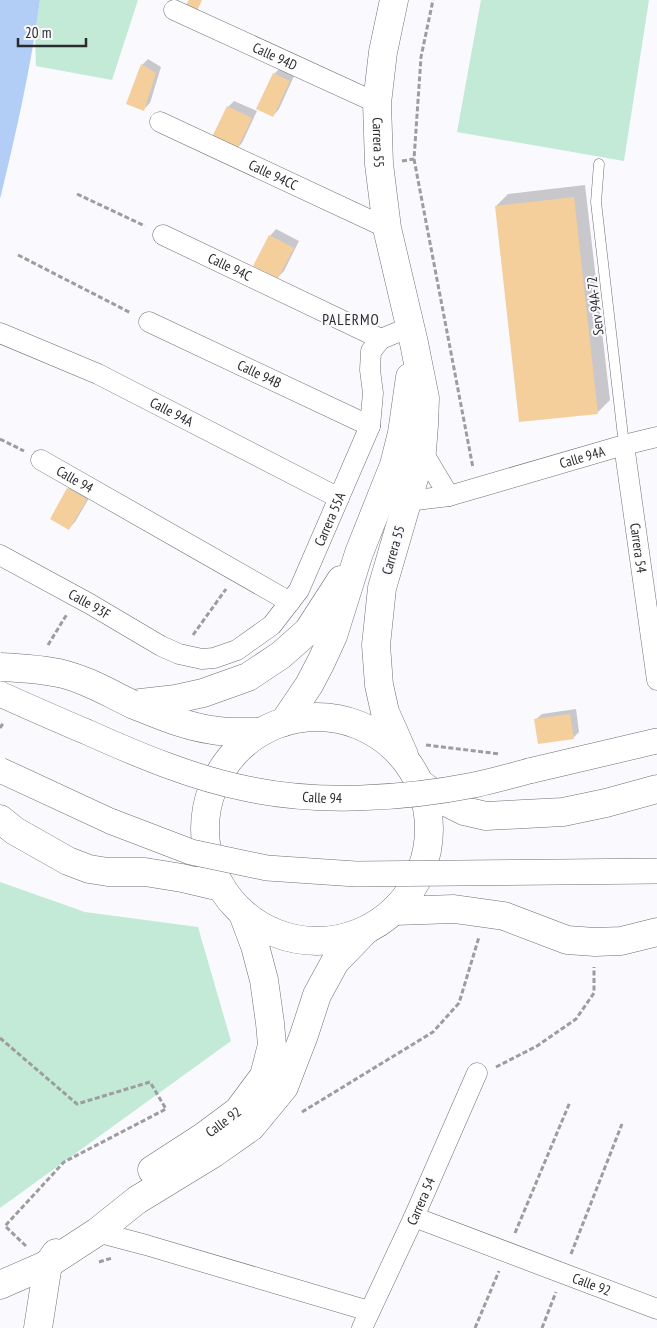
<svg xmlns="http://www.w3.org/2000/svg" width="657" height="1328" font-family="'PT Sans Narrow',sans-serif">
<rect width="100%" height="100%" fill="#faf9fe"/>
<path fill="#c3ead7" d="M40,0h98l-26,80 -76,-14 -1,-32z
M481,0h168l-25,161 -167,-29z
M0,882l85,30 113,15 33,114 -231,167z"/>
<path fill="#b3cef6" d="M0,0h40c-9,67 -24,133 -40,199z"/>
<path fill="#0003" d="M148,59l13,8 -11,36 -7,7 -1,-45z
M280,68l15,6 -16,35 -6,7 1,-42z
M234,101l23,10 -15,32 -6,6 -8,-42z
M585,185l25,215 -12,12 -102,-206 12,-12z
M276,229l23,12 -15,30 -6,6 -8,-41z
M75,483l17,10 -17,29 -6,6 -1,-39z
M576,709l3,23 -6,6 -38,-18 7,-6z"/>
<path fill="#f4cf9b" d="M189,0h13l-6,13 -11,-7z
M141,64l15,9 -12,38 -18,-7z
M273,73l17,8 -17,36 -17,-8z
M227,106l25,12 -16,33 -25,-12z
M574,197l24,217 -79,8 -24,-216z
M269,235l25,13 -16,30 -25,-12z
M67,488l20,11 -18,31 -19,-11z
M570,714l4,25 -36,5 -4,-25z"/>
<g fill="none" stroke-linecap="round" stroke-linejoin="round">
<g stroke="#6f6e75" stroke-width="11">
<path id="service" d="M599,164l-3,38 28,243"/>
</g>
<g stroke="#6f6e75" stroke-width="21">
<g id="minor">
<path id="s1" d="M174,10l203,93"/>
<path id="s2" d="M160,122l227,106"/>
<path id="s3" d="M163,235l218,104"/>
<path id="s4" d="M149,322l221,104"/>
<path id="s5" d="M0,333l98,41 241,124"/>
<path id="s6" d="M624,445l33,235"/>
<path d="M422,451l27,45"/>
<path id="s7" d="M41,460l249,142"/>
<path id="s8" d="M408,501l41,-5 175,-51 33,-8"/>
<path id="s9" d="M0,555l90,49 71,42 18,8 23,5 12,-1 23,-8 35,-25 27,-35 71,-164 3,-33 -3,-23 1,-19 10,-12 29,-12"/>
<path id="s10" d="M414,1217l243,92"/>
<path d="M97,1232l49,13 223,66"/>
<path id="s11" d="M362,1328l52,-111 63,-144"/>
</g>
</g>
<g stroke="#6f6e75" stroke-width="26">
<path id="tertiary" d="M529,771l128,-30"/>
</g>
<g stroke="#6f6e75" stroke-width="29">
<g id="secondary">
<path id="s12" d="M394,0l-11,52 -6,51 2,61 8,64 27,115 11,55 -1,27 -2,26 -40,137 -6,57 3,40 6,27 19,43"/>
<path d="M132,704l44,-5 27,-6 45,-16 33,-22 27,-24 33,-51"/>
<path d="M134,705c26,10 50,21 78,25 15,3 31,2 46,2"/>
<circle cx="317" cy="829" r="112"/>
<path d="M284,722l25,-37 12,-23 12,-26 26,-83 35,-88 8,-32 8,-56"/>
<path d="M422,785l24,17 18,9 22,5 77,-4 43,-9 51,-14"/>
<path d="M0,819l15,12 53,30 21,8 19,3h37l37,6 38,9"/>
<path d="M395,911l59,-2 50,7 63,24 28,2 26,-1 36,-9"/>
<path id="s13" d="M152,1170l51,-33 35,-26 26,-35 8,-31 -2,-22 -6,-43 -9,-34 -12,-32"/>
<path d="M0,1285l48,-21 49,-32 40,-32 77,-47 37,-26 33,-40 20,-52 13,-40 18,-33 30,-31"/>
<path d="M38,1328l10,-64 8,-11"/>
</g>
</g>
<path stroke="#9d9ca0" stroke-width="3" stroke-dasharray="5 2.5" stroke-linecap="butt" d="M414,159l59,309
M402,161l12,-2 7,-102 12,-57
M77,194l68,32
M18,255l113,58
M0,439l24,12
M193,635l33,-46
M48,645l19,-31
M0,728l4,-6
M426,745l74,9
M0,1038l77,66 73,-22 16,27 -102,53 -59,64 21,20
M496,1067l41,-21 39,-27 18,-26v-26
M302,1112l131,-80 26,-29 20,-66
M515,1233l55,-131
M571,1254l51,-130
M99,1262l13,-4
M475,1328l24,-57
M542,1328l14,-36"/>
<use href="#service" stroke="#fff" stroke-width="10"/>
<use href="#minor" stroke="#fff" stroke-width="20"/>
<use href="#tertiary" stroke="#fff" stroke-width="25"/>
<use href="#secondary" stroke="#fff" stroke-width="28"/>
<g stroke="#6f6e75" stroke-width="26" stroke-linecap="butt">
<g id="tertiary-bridge">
<path id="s14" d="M0,694c29,13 58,26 87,38 51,23 106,46 161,57 71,15 155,10 226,-4 18,-4 37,-9 55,-14"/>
<path d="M0,770l110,51 81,31 76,16 89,6 301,-3"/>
</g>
</g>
<g stroke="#6f6e75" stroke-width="29" stroke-linecap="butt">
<path id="secondary-bridge" d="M0,667c21,1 42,2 63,7 24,6 46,19 69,30"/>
</g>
<use href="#tertiary-bridge" stroke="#fff" stroke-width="25"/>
<use href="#secondary-bridge" stroke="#fff" stroke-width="28"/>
</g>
<g text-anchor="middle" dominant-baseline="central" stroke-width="4" stroke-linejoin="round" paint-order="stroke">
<g font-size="14" fill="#2b2b2e" stroke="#faf9fe">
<text stroke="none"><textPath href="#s1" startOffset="111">Calle 94D</textPath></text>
<text stroke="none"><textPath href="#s12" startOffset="144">Carrera 55</textPath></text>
<text stroke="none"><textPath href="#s2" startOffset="125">Calle 94CC</textPath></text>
<text stroke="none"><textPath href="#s3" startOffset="74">Calle 94C</textPath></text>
<text transform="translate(595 306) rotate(-97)">Serv 94A-72</text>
<text stroke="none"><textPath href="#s4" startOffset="122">Calle 94B</textPath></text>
<text stroke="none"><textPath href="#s5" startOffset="189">Calle 94A</textPath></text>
<text stroke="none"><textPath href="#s8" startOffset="180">Calle 94A</textPath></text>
<text stroke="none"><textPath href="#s7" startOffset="39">Calle 94</textPath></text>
<text stroke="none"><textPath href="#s9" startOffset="429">Carrera 55A</textPath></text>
<text stroke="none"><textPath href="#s6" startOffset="104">Carrera 54</textPath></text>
<text transform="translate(393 550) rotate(-74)">Carrera 55</text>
<text stroke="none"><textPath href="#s9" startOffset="102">Calle 93F</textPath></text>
<text stroke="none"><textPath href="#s14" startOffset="341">Calle 94</textPath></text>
<text stroke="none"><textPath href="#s13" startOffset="86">Calle 92</textPath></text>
<text stroke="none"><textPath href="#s11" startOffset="140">Carrera 54</textPath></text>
<text stroke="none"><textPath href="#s10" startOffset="190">Calle 92</textPath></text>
</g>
<g font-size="15" letter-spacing="1" fill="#2b2b2e" stroke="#faf9fe">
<text x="351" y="319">PALERMO</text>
</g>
</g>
<path d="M18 38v8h68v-8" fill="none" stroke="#2b2b2e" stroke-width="2.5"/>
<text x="25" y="38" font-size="15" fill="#2b2b2e" stroke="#faf9fe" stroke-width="4" paint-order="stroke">20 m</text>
</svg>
